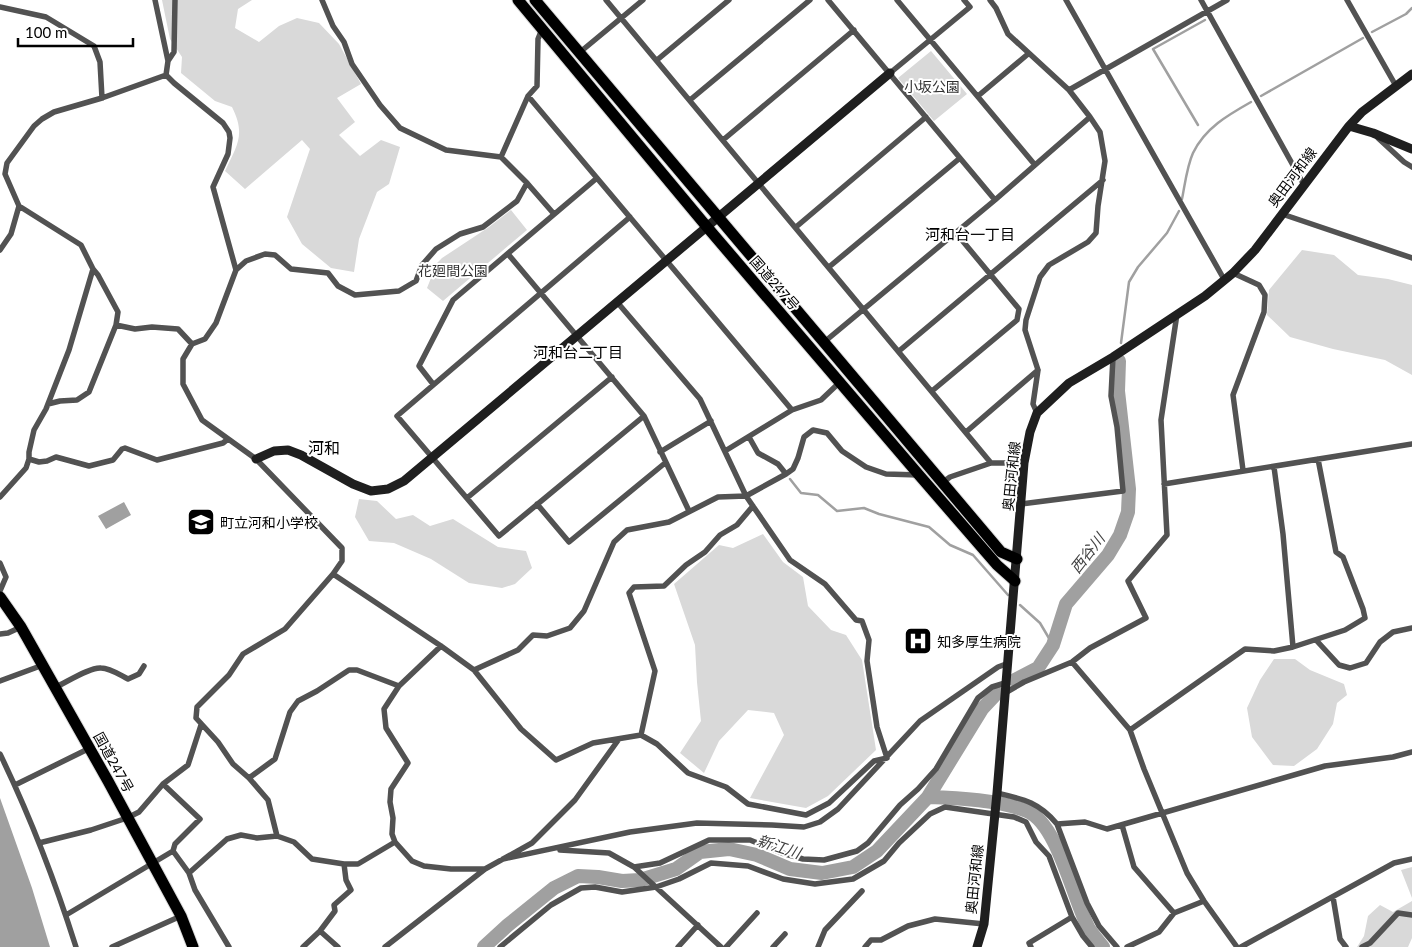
<svg xmlns="http://www.w3.org/2000/svg" width="1412" height="947" font-family="Lato,'Noto Sans JP',sans-serif">
<rect width="100%" height="100%" fill="#fff"/>
<path fill="#d9d9d9" d="M162,0h90l-14,9 -3,19 24,14 20,-16 18,-8 22,5 20,21 22,40 -24,14 18,24 -16,13 21,21 21,-16 19,7 -11,37 -12,8 -18,47 -5,33 -23,-4 -29,-24 -15,-27 23,-68 -8,-9 -57,49 -20,-18c12,-26 21,-36 7,-64l-17,-6 -34,-28 1,-16 -12,-18z
M931,51l36,43 -33,27 -36,-43z
M511,210l16,20 -84,71 -16,-13 10,-25 5,-5 47,-31z
M1302,250l32,5 24,20 30,4 24,6v90l-27,-15 -52,-11 -43,-12 -23,-22 2,-25z
M359,499l18,2 19,18 17,-4 17,11 23,-7 45,28 28,4 6,17 -17,16 -13,4 -33,-5 -38,-24 -37,-16 -25,-2 -14,-24z
M763,534l20,28 20,15 5,29 23,24 15,5 16,25 14,90 -48,46 -22,12 -56,-10 34,-63 -10,-22 -26,-3 -29,31 -15,32 -24,-20 21,-32 -4,-39 -2,-37 -21,-61 45,-39 14,3z
M1274,659h21l15,11 34,14 3,11 -10,8 -4,21 -16,25 -23,17 -21,-1 -21,-28 -5,-29 13,-28z
M1412,867v31l-11,-28z
M1412,901v37l-4,9h-51l7,-11 4,-20 12,-11 13,7z"/>
<path fill="#a0a0a0" d="M124,502l7,13 -25,14 -8,-13z
M0,798l32,90 18,59h-50z"/>
<g fill="none" stroke-linecap="round" stroke-linejoin="round">
<path stroke="#a0a0a0" stroke-width="2.5" d="M1372,32l34,-18 6,-6
M1261,96l102,-58
M1198,125l-45,-76 52,-29
M1182,199c3,-15 5,-33 11,-46 12,-25 35,-38 58,-51
M1121,343l8,-61 9,-15 29,-34 12,-22
M790,479l11,14 17,2 19,16 27,-3 15,6 50,13 21,18 23,10 35,40
M1020,605l20,18 13,22"/>
<path stroke="#a0a0a0" stroke-width="14" d="M1015,680l23,-12 15,-23 13,-41 42,-49 12,-20 8,-23 1,-23 -11,-98 1,-30
M928,797c30,1 72,3 99,14 31,13 46,88 62,118 4,6 9,12 14,18
M484,947l24,-22 46,-37 24,-12 20,1 24,4 18,-1 36,-11 24,-17 29,-3 28,6 33,14 32,4 31,-6 24,-16 51,-54 54,-88 15,-16"/>
<g stroke="#dbdbdb" stroke-width="13">
<path id="highway" d="M518,0l189,227 212,248 78,90 18,16
M535,0l466,552 16,7
M0,597l21,30 87,154 73,135 12,31"/>
</g>
<path stroke="#525252" stroke-width="5.5" d="M155,0l13,61 -2,14
M322,0l11,26 11,16 8,22 28,41 20,23 46,22 55,7 26,26 27,31
M606,0l385,463
M828,0l167,200
M897,0l138,165
M990,0l6,8 12,26 61,56 21,27 10,15 5,29 -7,45 -2,27 -8,9 -39,23 -9,12 -14,43 -1,10 13,40 -5,34 4,9
M1066,0l159,281
M1201,0l103,185
M1347,0l49,86
M0,7l46,10 48,29 6,16 2,36
M579,53l64,-53
M657,60l72,-60
M168,61l6,-9 1,-52
M890,73l80,-66 -6,-7
M166,75l8,8 49,40 6,9 1,6 -2,16 -15,33 23,83
M1069,90l158,-90
M528,96l264,314
M978,96l50,-42
M690,100l120,-100
M1378,138l26,24 8,5
M723,140l131,-110
M501,157l27,-61 9,-10 1,-47 4,-10
M1282,214l130,44
M630,217l-233,199 102,120 145,-120
M796,227l130,-110
M0,250l11,-16 8,-28
M508,254l136,162 45,95
M829,267l131,-109
M1233,273l26,12 6,10 -1,17 -31,83 10,75
M617,302l83,97 46,97 44,64 35,24 31,36 6,1 7,19 -2,21 10,66 10,31
M116,325l19,4 17,-2 26,2 14,15
M823,343l172,-143 95,-83
M899,351l204,-171
M433,384l-14,-18 34,-66 144,-122
M932,391l85,-71 2,-11 -63,-76
M48,404l12,-3 17,-1 12,-8 27,-67 2,-13 -20,-37 -5,-6 -12,-24 -62,-39 -14,-32 2,-11 27,-37 8,-7 12,-7 48,-14 64,-23
M966,432l72,-62
M749,437l9,16 20,11 8,10
M725,451l67,-41 29,-10 19,-18
M660,452l51,-31
M29,459l10,3 8,-1 9,-4 33,9 24,-6 9,-11 3,-1 32,12 66,-17 5,-4
M1274,467l9,67 10,113
M942,483l8,-6 41,-14h33
M1164,484l248,-40
M0,497l26,-29 3,-9v-7l5,-22 12,-21 23,-59 24,-81
M467,498l145,-121
M537,504l32,38 96,-79
M1021,504l102,-13 -6,-64 -6,-31 2,-39
M0,563l6,14 -6,14
M333,574l108,72 33,24 47,59 35,31 37,-17 48,-8 16,9 31,29 38,14 22,17 58,11 23,-12 45,-42 13,-3
M0,634l8,-1 13,-6
M1316,640l23,25 11,3 16,-5 14,-21 13,-10 19,-4
M441,646l-42,40 -15,23 2,19 22,35 -17,26 -1,13 3,16 -1,16 3,8 17,19 12,5 27,3h34
M1072,662l58,68 14,39 43,104 17,28 33,46
M474,670l44,-20 15,-15 14,1 23,-8 14,-17 30,-69 13,-12 42,-8 49,-25 28,-1 40,-22 7,-5 5,-11 6,-21 9,-7 14,3 15,18 24,16 20,7 33,1
M0,681l43,-16
M56,687c11,-5 34,-20 45,-19 9,0 19,7 27,11l11,-5 5,-8
M1005,693l19,-11 48,-20 18,-14 56,-30 -18,-37 39,-46 -6,-115 16,-106
M1130,730l115,-81 29,2 19,-4 52,-17 20,-12 -2,-9 -20,-52 -7,-5 -18,-93
M641,735l14,-64 -26,-78 5,-6 30,-1 22,-21 19,-13 15,-17 17,-10 16,-19
M0,754c30,62 55,127 76,193
M249,778l26,-19 15,-47 8,-11 19,-10 32,-21h8l42,16
M163,784l37,35 -25,25 -2,7 16,22 6,17 34,57
M15,785l75,-37
M997,793c26,6 42,9 60,31l28,-2 22,7 218,-63 68,-9 19,-5
M1057,824l30,79 12,23 18,21
M1122,825l12,42 40,46
M277,836l-9,-36 -19,-22 -16,-14 -15,-22 -22,-24 1,-11 32,-32 14,-21 42,-25 48,-55 9,-13v-13l-86,-89 -54,-39 -19,-36v-25l9,-15 13,-5 11,-16 20,-53 10,-9 19,-7 10,1 16,14 37,4 10,13 17,9 44,-4 17,-10 6,-16 14,-16 24,-15 23,-7 34,-26 10,-18
M39,843l52,-13 36,-12 12,-6 24,-28 25,-19 13,-40
M560,850l49,3 25,14 87,80
M503,859l127,-27 67,-9 75,2 32,2 16,-5 18,-13 82,-88 78,-54 8,-3
M634,867l26,-4 49,-23h41l32,13 21,6 21,1 33,-9 11,-8 32,-38 18,-16 18,-20 42,-71 14,-11 13,-4
M189,873l38,-34 14,-4 16,3 20,-2 17,6 18,17 32,5h14l37,-22
M1333,897l7,42 6,8
M66,915l107,-64
M320,931l18,16
M112,947l69,-31
M303,947l17,-16 15,-20 -1,-6 17,-15 -5,-10 -2,-16
M385,947l100,-78 47,-26 43,-43 44,-61
M500,947l51,-42 30,-17 14,-1 27,5 34,-5 23,-8 32,-16 37,3 35,13 32,5 38,-5 31,-18 15,-18 31,-29 15,-7 69,10 12,5 10,20 13,14 23,61 11,19 9,11
M678,947l20,-22
M726,947l31,-34
M773,947l12,-13
M818,947l7,-17 37,-39
M865,947l6,-7h10l27,-14 27,-7 49,5
M1031,947l-2,-4 43,-26
M1127,947l32,-15 15,-19 30,-12
M1241,947l153,-84 18,-4
M1362,947l8,-4 28,-30 14,2"/>
<path stroke="#1f1f1f" stroke-width="9" d="M1349,126l13,-14 50,-38
M256,459l18,-8 14,-1 13,5 52,29 18,7 17,-2 16,-8 486,-408
M977,947l7,-23 13,-131 27,-330 6,-31 7,-19 32,-30 44,-26 92,-61 28,-23 22,-23 94,-124 24,7 39,16"/>
<use href="#highway" stroke="#000" stroke-width="11"/>
</g>
<defs>
<g id="school-square" transform="scale(1.4375)"><rect x="-9" y="-9" width="18" height="18" rx="4" fill="#000" stroke="#fff"/><path d="M0-5L7-2L0 1L-7-2ZM-4 1L0 2.5L4 1V4Q0 6-4 4Z" fill="#fff"/></g>
<g id="hospital-square" transform="scale(1.4375)"><rect x="-9" y="-9" width="18" height="18" rx="4" fill="#000" stroke="#fff"/><path d="M-5-5h3v3.5h4V-5h3V5h-3V1.5h-4V5h-3Z" fill="#fff"/></g>
</defs>
<g fill-rule="evenodd">
<use href="#school-square" x="201" y="522"/>
<use href="#hospital-square" x="918" y="641"/>
</g>
<g text-anchor="middle" dominant-baseline="central" stroke-width="4" stroke-linejoin="round" paint-order="stroke">
<g font-size="14" fill="#303030" stroke="#fff">
<text x="932" y="86">小坂公園</text>
<text x="453" y="270">花廻間公園</text>
</g>
<g font-size="14" fill="#000" stroke="#fff">
<text transform="translate(1292 177) rotate(-53)">奥田河和線</text>
<text transform="translate(775 283) rotate(49)">国道247号</text>
<text transform="translate(1011 476) rotate(-84)">奥田河和線</text>
<text transform="translate(114 762) rotate(61)">国道247号</text>
<text transform="translate(974 879) rotate(-84)">奥田河和線</text>
</g>
<g font-size="14" fill="#000" stroke="#fff" text-anchor="start">
<text x="220" y="522">町立河和小学校</text>
<text x="937" y="641">知多厚生病院</text>
</g>
<g font-size="15" fill="#000" stroke="#fff">
<text x="970" y="234">河和台一丁目</text>
<text x="578" y="352">河和台二丁目</text>
</g>
<g font-size="15" font-style="italic" fill="#414141" stroke="#fff">
<text transform="translate(1087 553) rotate(-52)">西谷川</text>
<text transform="translate(779 846) rotate(18)">新江川</text>
</g>
<g font-size="16" fill="#000" stroke="#fff">
<text x="324" y="447">河和</text>
</g>
</g>
<path d="M18 38v8h115v-8" fill="none" stroke="#000000" stroke-width="2.5"/>
<text x="25" y="38" font-size="15" fill="#000000" stroke="#ffffff" stroke-width="4" paint-order="stroke">100 m</text>
</svg>
